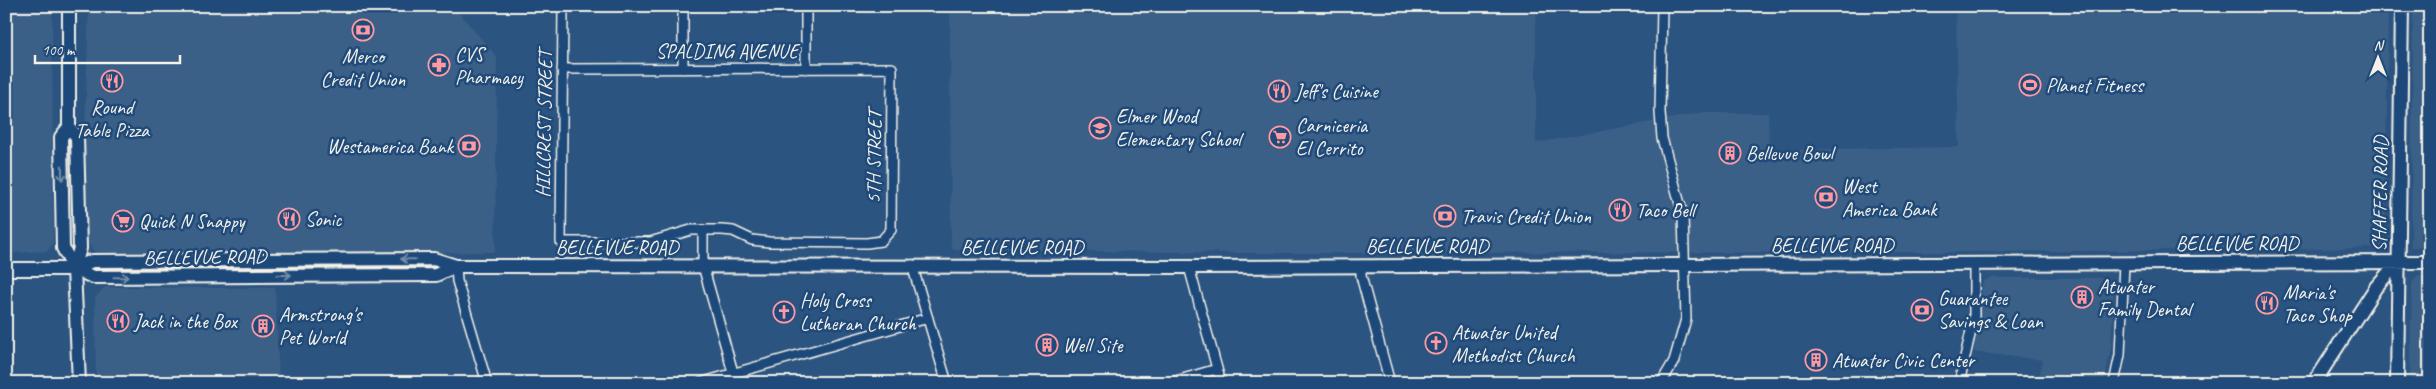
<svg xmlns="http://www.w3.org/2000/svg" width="2436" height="389" font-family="Caveat,sans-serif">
<rect width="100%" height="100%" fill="#2c5481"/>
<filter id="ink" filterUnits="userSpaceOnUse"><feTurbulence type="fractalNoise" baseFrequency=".02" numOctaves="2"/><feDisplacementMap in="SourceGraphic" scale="10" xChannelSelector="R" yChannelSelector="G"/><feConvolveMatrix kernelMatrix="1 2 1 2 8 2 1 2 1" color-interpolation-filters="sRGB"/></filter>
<g filter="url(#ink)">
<path fill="#3b6088" d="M6,6h46l1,238 -6,7 -41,2z
M89,6h364l44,51 -2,195 -397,5 -10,-14 -4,-81z
M950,6h586v137l165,-30h67l1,37 190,-3 -3,-141h432l-3,242 -424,4 -712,1 -298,-4z
M2413,6h17v241h-19z
M2417,276h13v107h-20l2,-100z
M1990,278h119l5,9 -3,61 -7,35h-66l5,-23 -69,-8 9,-70z
M105,287l170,1 4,95h-183l-1,-85z"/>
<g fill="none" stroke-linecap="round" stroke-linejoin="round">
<g stroke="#f4f1e8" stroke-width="12">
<path id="street" d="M562,69l330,-1 -1,162 -10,11 -14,2 -98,-1 -17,-2 -19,-9 -11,-1h-31l-41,12h-89l2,-236
M683,69v-63
M806,69v-63
M703,230v36l33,117
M912,265l35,118
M456,266l1,15 30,102
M1361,266v10l29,107
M1189,267l32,116
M700,383l228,-65
M1169,383l48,-14
M1661,383l13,-22 12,-42 -3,-104 -21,-77 -2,-26 2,-106
M1959,383l15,-65v-55
M2114,383l6,-28 4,-92"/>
</g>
<g stroke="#f4f1e8" stroke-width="16">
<path id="secondary" d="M69,6v121l-8,10 2,111 11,21
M69,127l8,10 3,111 -6,21 5,114
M6,269h68l19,8 343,-2 20,-9
M74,269l18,-8 342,-2 22,7 733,1 1241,-5
M2314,383l62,-96 22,-25
M2397,383l5,-377"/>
</g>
<use href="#street" stroke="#1f4a7a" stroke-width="9"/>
<use href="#secondary" stroke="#1f4a7a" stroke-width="12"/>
</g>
<defs><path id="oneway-shaft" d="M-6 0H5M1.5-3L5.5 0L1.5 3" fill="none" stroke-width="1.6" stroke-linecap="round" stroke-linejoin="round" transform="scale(1.25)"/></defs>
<g stroke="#748da6">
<use href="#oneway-shaft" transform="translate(62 173) rotate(89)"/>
<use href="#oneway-shaft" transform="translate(408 259) rotate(-179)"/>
<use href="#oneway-shaft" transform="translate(284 275)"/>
<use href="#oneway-shaft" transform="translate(121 277) rotate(-1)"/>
</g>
</g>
<defs>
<g id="bank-ring" transform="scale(1.125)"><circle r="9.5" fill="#1f4a7a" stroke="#ff9aa2" stroke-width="1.5"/><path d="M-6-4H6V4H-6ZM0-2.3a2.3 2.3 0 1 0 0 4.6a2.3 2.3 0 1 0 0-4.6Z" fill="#ff9aa2"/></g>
<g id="pharmacy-ring" transform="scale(1.125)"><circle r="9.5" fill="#1f4a7a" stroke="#ff9aa2" stroke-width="1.5"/><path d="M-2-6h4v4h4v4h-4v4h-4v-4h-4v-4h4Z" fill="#ff9aa2"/></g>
<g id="restaurant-ring" transform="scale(1.125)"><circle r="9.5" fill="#1f4a7a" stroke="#ff9aa2" stroke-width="1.5"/><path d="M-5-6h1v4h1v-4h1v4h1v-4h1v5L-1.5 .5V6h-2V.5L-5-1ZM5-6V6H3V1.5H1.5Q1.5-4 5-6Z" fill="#ff9aa2"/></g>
<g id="stadium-ring" transform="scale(1.125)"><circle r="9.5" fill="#1f4a7a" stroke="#ff9aa2" stroke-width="1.5"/><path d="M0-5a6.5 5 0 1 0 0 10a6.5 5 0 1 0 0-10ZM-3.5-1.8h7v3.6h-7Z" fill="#ff9aa2"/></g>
<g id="school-ring" transform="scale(1.125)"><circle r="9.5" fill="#1f4a7a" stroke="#ff9aa2" stroke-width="1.5"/><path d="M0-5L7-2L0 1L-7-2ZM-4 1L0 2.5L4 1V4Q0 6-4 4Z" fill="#ff9aa2"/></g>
<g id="supermarket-ring" transform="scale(1.125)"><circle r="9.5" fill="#1f4a7a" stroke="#ff9aa2" stroke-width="1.5"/><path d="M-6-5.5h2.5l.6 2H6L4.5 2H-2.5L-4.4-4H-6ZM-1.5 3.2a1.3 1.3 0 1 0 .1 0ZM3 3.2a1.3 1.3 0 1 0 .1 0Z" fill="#ff9aa2"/></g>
<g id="building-ring" transform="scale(1.125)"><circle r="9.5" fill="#1f4a7a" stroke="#ff9aa2" stroke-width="1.5"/><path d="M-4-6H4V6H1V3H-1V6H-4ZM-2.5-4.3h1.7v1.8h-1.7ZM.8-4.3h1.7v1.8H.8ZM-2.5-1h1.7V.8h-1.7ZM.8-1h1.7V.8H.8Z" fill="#ff9aa2"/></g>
<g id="church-ring" transform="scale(1.125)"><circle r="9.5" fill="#1f4a7a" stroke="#ff9aa2" stroke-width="1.5"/><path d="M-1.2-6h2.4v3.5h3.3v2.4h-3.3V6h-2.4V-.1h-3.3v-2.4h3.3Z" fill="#ff9aa2"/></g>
</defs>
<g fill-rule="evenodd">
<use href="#bank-ring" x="363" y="30"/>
<use href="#pharmacy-ring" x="439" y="65"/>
<use href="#restaurant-ring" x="112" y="81"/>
<use href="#stadium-ring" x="2030" y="85"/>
<use href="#restaurant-ring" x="1279" y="91"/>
<use href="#school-ring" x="1100" y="128"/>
<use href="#supermarket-ring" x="1280" y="137"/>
<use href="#bank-ring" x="469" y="146"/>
<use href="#building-ring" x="1730" y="153"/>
<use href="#bank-ring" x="1826" y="197"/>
<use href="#restaurant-ring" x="1620" y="210"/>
<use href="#bank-ring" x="1445" y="216"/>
<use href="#restaurant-ring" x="289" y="219"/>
<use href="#supermarket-ring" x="123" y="221"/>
<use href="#building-ring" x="2082" y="297"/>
<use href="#restaurant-ring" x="2267" y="303"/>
<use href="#bank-ring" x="1922" y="310"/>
<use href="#church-ring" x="784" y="312"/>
<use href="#restaurant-ring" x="118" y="321"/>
<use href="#building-ring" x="263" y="326"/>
<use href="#church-ring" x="1436" y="343"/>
<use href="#building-ring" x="1047" y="345"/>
<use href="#building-ring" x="1816" y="360"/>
</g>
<g text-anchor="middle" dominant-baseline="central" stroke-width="5" stroke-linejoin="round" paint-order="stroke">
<g font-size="20" fill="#f4f1e8" stroke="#1f4a7a">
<text x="727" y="51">SPALDING AVENUE</text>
<text transform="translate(544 124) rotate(-89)">HILLCREST STREET</text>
<text transform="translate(874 157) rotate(-89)">5TH STREET</text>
<text transform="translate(2380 194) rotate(-89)">SHAFFER ROAD</text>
<text x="2237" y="243">BELLEVUE ROAD</text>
<text x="1832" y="245">BELLEVUE ROAD</text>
<text x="1427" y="246">BELLEVUE ROAD</text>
<text x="617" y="247">BELLEVUE ROAD</text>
<text x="1022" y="247">BELLEVUE ROAD</text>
<text transform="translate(205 257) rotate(-1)">BELLEVUE ROAD</text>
</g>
<g font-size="20" fill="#f4f1e8" stroke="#1f4a7a" text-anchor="start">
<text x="455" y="54">CVS<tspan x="455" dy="23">Pharmacy</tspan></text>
<text x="363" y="56" text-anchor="middle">Merco<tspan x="363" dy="23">Credit Union</tspan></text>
<text x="2046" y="85">Planet Fitness</text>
<text x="1295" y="91">Jeff's Cuisine</text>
<text x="112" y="107" text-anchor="middle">Round<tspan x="112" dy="23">Table Pizza</tspan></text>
<text x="1116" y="116">Elmer Wood<tspan x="1116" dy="23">Elementary School</tspan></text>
<text x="1296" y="125">Carniceria<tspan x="1296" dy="23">El Cerrito</tspan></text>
<text x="453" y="146" text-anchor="end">Westamerica Bank</text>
<text x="1746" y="153">Bellevue Bowl</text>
<text x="1842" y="186">West<tspan x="1842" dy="23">America Bank</tspan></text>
<text x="1636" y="210">Taco Bell</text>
<text x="1461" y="216">Travis Credit Union</text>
<text x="305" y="219">Sonic</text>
<text x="139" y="221">Quick N Snappy</text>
<text x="2098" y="286">Atwater<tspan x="2098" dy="23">Family Dental</tspan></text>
<text x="2283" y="292">Maria's<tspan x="2283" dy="23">Taco Shop</tspan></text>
<text x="1938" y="298">Guarantee<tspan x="1938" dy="23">Savings &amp; Loan</tspan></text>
<text x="800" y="300">Holy Cross<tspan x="800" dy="23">Lutheran Church</tspan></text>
<text x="279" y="314">Armstrong's<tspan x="279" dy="23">Pet World</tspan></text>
<text x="134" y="321">Jack in the Box</text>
<text x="1452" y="332">Atwater United<tspan x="1452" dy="23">Methodist Church</tspan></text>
<text x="1063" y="345">Well Site</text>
<text x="1832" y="360">Atwater Civic Center</text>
</g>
</g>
<rect width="2436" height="389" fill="none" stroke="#1f4a7a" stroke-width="25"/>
<rect x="12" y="12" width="2411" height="364" fill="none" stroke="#f4f1e8" stroke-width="2" filter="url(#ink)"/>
<g transform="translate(2378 58)" stroke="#1f4a7a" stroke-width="4" paint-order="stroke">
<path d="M0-4L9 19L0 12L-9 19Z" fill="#f4f1e8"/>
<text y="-8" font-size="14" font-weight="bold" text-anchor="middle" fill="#f4f1e8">N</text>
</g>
<path d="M35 55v8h145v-8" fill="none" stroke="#f4f1e8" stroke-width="2.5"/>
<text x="42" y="55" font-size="15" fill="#f4f1e8" stroke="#1f4a7a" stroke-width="4" paint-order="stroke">100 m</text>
</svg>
